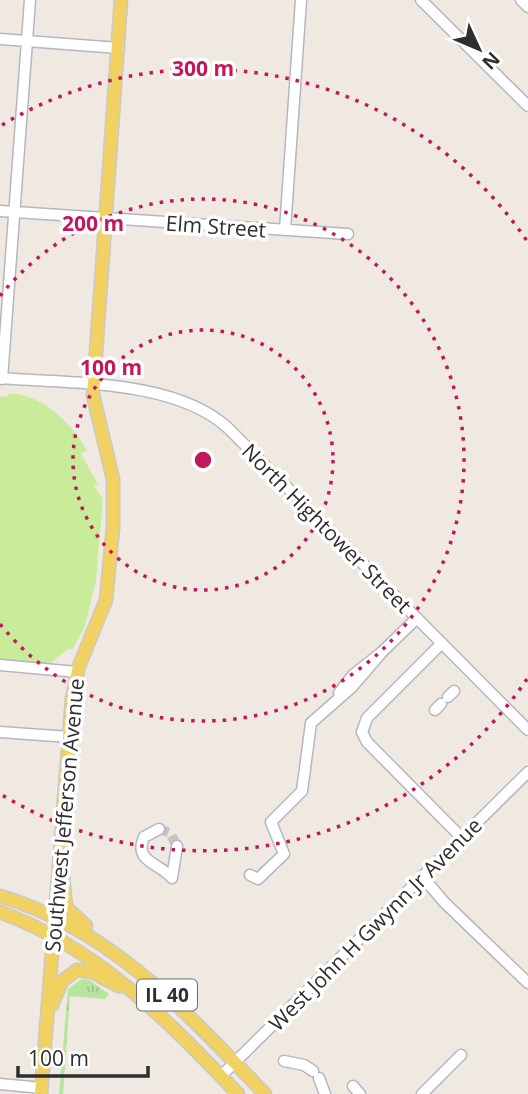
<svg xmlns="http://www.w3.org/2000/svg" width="528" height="1094" font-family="'Open Sans',sans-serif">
<defs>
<pattern id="park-tufts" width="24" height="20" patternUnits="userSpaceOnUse" patternTransform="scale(1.75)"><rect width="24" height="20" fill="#b6e59e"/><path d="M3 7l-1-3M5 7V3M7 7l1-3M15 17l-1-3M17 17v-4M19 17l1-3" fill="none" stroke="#9dc588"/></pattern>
</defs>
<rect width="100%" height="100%" fill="#efe9e1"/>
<path fill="url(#park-tufts)" d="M82,979l7,1 20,14 -4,5 -35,-3 -7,98h-4l9,-105z"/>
<path fill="#c9ec9a" d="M9,393c33,2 60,27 78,57l-6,4 17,30 -4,2 9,13 -7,81 -11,46 -12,23h-5l-20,16 -48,-2v-266l8,-1z"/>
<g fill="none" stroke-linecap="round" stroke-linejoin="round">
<path stroke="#c8c4bd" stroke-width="10" stroke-dasharray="10 5" stroke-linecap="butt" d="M159,829l11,4 7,13"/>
<g stroke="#b4b7c1" stroke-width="13">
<path id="minor" d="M421,0l107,106
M521,0l7,7
M0,39l119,9
M0,211l348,23
M285,230l16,-230
M0,378c70,6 176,1 229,51l299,301
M2,379l28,-379
M442,643l-75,75 -5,14 5,10 95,96
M0,665l77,7
M339,693l14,-18 29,-23 35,-34
M448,697l6,-6
M435,710l6,-6
M0,732l69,5
M159,829l-15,8c-11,25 16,26 28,41
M250,875l8,4 26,-25 -13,-32 31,-31 9,-68 41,-36 30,-35
M422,876l22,26 84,81
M172,878l5,-32
M284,1061l20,4 9,6
M221,1076l307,-304
M319,1078l6,16
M0,1084l42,4
M353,1086l7,8
M422,1094l39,-39"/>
</g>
<g stroke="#c9c9c9" stroke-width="15">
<path id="major" d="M63,877l3,30 20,19
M0,896c111,33 187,117 265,198
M0,912c98,36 167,108 238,182
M52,1005l10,-24 15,-11 15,2 27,14
M41,1094l31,-395 7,-33 27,-66 7,-72v-49l-20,-84 28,-395"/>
</g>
<use href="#minor" stroke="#fff" stroke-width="10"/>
<use href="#major" stroke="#f2d163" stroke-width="12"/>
</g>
<g fill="none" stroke="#c2185b" stroke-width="3.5" stroke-dasharray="3.5 7">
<circle cx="203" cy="460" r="130"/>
<path d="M0 296A261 261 0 1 1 0 624"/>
<path d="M527 679A391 391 0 0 1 2 795M2 125A391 391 0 0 1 527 241"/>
</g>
<g text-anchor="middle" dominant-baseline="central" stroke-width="7" stroke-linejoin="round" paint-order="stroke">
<rect fill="#fff" stroke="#6d6d6d" stroke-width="2" x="137" y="979.5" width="60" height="31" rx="5"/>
<g font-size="19" font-weight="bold" fill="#2e2e2e">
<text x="167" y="995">IL 40</text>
</g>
<g font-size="21" fill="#2e2e2e" stroke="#fff">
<text transform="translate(216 226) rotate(4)">Elm Street</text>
<text transform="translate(327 528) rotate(45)">North Hightower Street</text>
<text transform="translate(64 815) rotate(-85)">Southwest Jefferson Avenue</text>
<text transform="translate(375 924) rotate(-45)">West John H Gwynn Jr Avenue</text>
</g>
</g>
<circle cx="203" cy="460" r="10" fill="#c2185b" stroke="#fff" stroke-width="3.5"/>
<g font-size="21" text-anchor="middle" font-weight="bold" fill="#c2185b" stroke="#fff" stroke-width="7" stroke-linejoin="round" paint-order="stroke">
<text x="203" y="76">300 m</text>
<text x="93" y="231">200 m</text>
<text x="111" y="375">100 m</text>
</g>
<g transform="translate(479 49) rotate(134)" stroke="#ffffff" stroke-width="5" paint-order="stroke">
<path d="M0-5L12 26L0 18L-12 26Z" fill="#2e2e2e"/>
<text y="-10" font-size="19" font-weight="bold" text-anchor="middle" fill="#2e2e2e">N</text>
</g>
<path d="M18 1066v10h130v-10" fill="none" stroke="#2e2e2e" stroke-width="3.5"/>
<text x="28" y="1066" font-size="21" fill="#2e2e2e" stroke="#ffffff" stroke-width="5" paint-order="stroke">100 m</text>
</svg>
